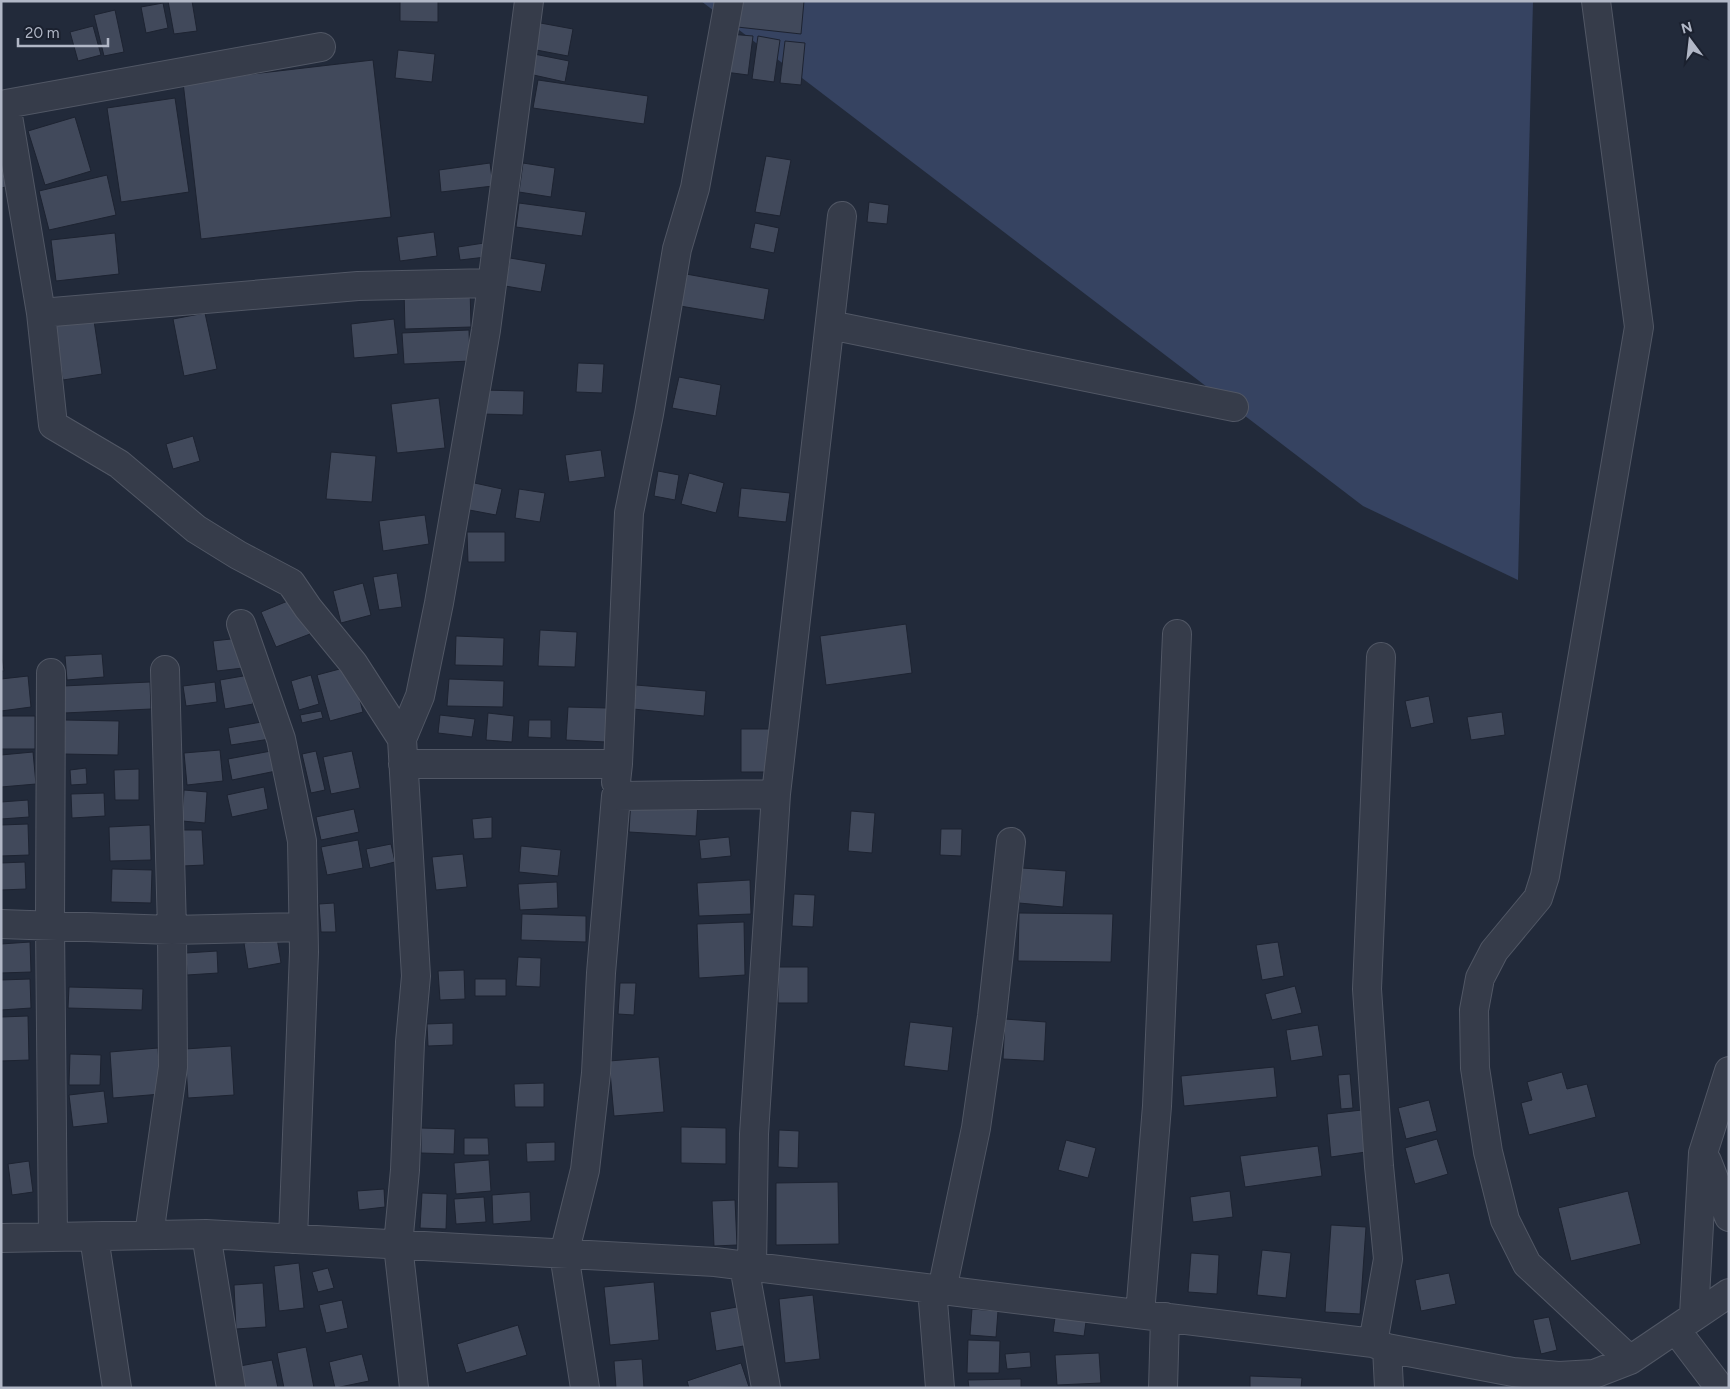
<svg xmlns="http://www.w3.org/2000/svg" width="1730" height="1389" font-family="Figtree,sans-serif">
<rect width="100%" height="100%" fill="#222a3a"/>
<path fill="#364361" d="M701,1h832l-15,579 -155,-74z"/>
<path fill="#41495b" stroke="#1d2331" d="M168,1h24l5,30 -23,3z
M400,1h38v21l-38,-1z
M731,1h73l-3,33 -73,-8z
M163,3l5,25 -22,5 -5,-26z
M115,10l9,42 -20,4 -10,-41z
M535,22l38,7 -5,27 -37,-7z
M93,26l8,29 -23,6 -8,-29z
M729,34l24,2 -5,39 -23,-3z
M758,36l22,4 -6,42 -22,-3z
M785,41l20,2 -4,42 -21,-2z
M398,50l37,4 -3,28 -37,-4z
M534,54l35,7 -4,21 -36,-8z
M373,60l18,157 -190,22 -18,-157z
M538,80l110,16 -4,28 -111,-16z
M175,98l14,94 -68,10 -14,-94z
M75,117l16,54 -46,14 -17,-54z
M766,156l25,4 -11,56 -25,-4z
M490,163l3,23 -52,6 -2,-22z
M523,163l32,5 -4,29 -32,-5z
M1,164l5,23 -5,1z
M107,175l9,40 -67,15 -10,-39z
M869,202l20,3 -2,19 -20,-2z
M519,203l67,9 -4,24 -66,-9z
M755,223l24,5 -5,25 -24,-5z
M434,232l3,24 -37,5 -3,-24z
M115,233l4,41 -63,7 -5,-41z
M484,243l2,14 -26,3 -2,-13z
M510,258l36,6 -5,28 -36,-6z
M686,274l83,15 -5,31 -84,-14z
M470,287l1,40 -66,2 -1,-39z
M205,313l12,56 -33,7 -11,-57z
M93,314l9,60 -39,6 -10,-59z
M394,319l4,35 -44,4 -3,-34z
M469,330l1,31 -66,3 -2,-31z
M578,363l26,1 -2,29 -26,-1z
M679,377l42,8 -5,31 -44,-8z
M482,390l42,1 -1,24 -42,-1z
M439,398l6,50 -48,5 -6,-49z
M193,436l7,25 -27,8 -7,-25z
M601,450l4,27 -36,5 -4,-27z
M331,452l45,4 -4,46 -46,-3z
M658,471l21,4 -4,25 -21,-4z
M689,473l35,10 -8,30 -35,-9z
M470,482l32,7 -6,26 -32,-6z
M741,488l49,5 -4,29 -48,-5z
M519,489l26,4 -5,29 -25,-4z
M425,515l4,29 -46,7 -4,-30z
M467,532h38v30h-37z
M397,573l5,34 -23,3 -6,-33z
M363,583l8,32 -30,8 -8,-32z
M295,598l15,36 -34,13 -15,-35z
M906,624l6,49 -86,12 -6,-49z
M540,630l37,2 -2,35 -37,-1z
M456,636l48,2 -1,28 -48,-1z
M240,638l3,30 -26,3 -4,-30z
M1,649l3,22h-3z
M102,654l2,23 -37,3 -2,-24z
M351,666l12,46 -33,9 -13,-46z
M249,675l4,29 -28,5 -5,-29z
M311,675l8,29 -20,6 -8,-29z
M28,676l3,31 -30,4v-32z
M449,679l55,2 -1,26 -56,-1z
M150,682l1,27 -87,4 -1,-27z
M215,682l2,20 -31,4 -3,-20z
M636,685l70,6 -2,25 -71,-7z
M1429,696l5,27 -23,5 -6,-27z
M568,707l39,1 -1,34 -40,-2z
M321,711l2,7 -21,5 -2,-8z
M1502,712l3,23 -34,5 -4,-23z
M488,713l26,3 -2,26 -26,-2z
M440,715l35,4 -3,18 -34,-4z
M1,716h34v33h-34z
M65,720l54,1 -1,34 -54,-1z
M529,720h22v18l-23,-1z
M267,721l3,18 -39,6 -3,-17z
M741,729h31v43h-31z
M220,750l3,31 -36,4 -3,-32z
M271,751l5,20 -44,9 -4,-21z
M316,751l9,39 -14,3 -9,-39z
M352,751l8,37 -29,6 -8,-37z
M33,752l3,32 -35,3v-32z
M86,768l1,16 -16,1 -1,-15z
M139,769v31h-24l-1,-30z
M632,781l67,3 -3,52 -67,-4z
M264,787l4,22 -36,8 -5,-22z
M184,790l23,2 -2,31 -23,-2z
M104,793l1,23 -33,2 -1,-24z
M28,800l1,17 -28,2v-17z
M354,809l5,23 -38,8 -5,-23z
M851,811l24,2 -3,40 -24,-2z
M492,817v21l-18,1 -2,-20z
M28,824l1,31 -28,1v-31z
M150,825l1,35 -41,1 -1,-34z
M941,829h21l-1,27 -21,-1z
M182,830h20l2,35 -21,1z
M729,837l2,19 -30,3 -2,-19z
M358,840l5,28 -36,7 -6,-28z
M391,844l4,18 -25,6 -4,-19z
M521,846l40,4 -3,26 -39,-4z
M463,854l4,33 -31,3 -4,-33z
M25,862l1,27 -25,1v-27z
M1022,868l44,3 -3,36 -44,-4z
M112,869l40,1 -1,33 -40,-1z
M750,880l1,34 -52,2 -2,-33z
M557,882l1,26 -38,2 -2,-26z
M794,894l21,1 -2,32 -21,-1z
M334,903l2,29h-15l-2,-28z
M1019,913l94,1 -2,48 -93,-1z
M522,914l64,2v26l-65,-2z
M744,922l1,53 -46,3 -2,-54z
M277,938l4,25 -33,6 -4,-26z
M30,942l1,30 -30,1v-29z
M1278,942l6,34 -22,4 -6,-35z
M217,951l1,22 -31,2 -1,-22z
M518,957l23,1 -1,29 -24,-1z
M778,967h30v36h-30z
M464,970l1,29 -25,1 -2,-29z
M30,979l1,29 -30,2v-30z
M475,979h31v17h-31z
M620,983h16l-2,32 -16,-1z
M1295,986l7,27 -30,7 -7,-26z
M69,987l74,2 -1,21 -74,-2z
M28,1016l1,44 -28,1v-44z
M1005,1019l41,3 -2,39 -41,-2z
M910,1022l43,5 -5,44 -44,-5z
M453,1023v22l-25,1 -1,-22z
M1318,1025l5,31 -32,5 -5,-31z
M231,1046l3,49 -46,3 -3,-49z
M158,1048l3,46 -48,4 -3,-46z
M70,1054l31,1 -1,30h-31z
M659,1057l5,55 -50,4 -5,-55z
M1274,1067l3,30 -93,9 -3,-30z
M1562,1072l5,17 20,-5 9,33 -67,18 -8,-32 11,-3 -5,-18z
M1350,1074l3,34 -12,1 -3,-34z
M544,1083v24h-29l-1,-23z
M104,1091l4,32 -35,4 -4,-32z
M1429,1100l8,31 -31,8 -8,-31z
M1362,1110l4,42 -35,5 -4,-43z
M681,1127l45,1v36l-45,-1z
M421,1128l34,1 -1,25 -33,-1z
M779,1130l20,1 -1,37 -20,-1z
M464,1138h24l1,17h-25z
M1437,1139l11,35 -33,10 -10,-36z
M1066,1140l30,8 -8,30 -30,-8z
M555,1142v19l-28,1 -1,-19z
M1318,1146l4,30 -77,11 -5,-31z
M489,1160l2,31 -35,3 -2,-31z
M29,1161l4,31 -21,3 -4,-31z
M838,1182l1,62 -63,1v-62z
M384,1189l1,18 -26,3 -2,-19z
M1230,1191l3,26 -40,5 -3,-25z
M1628,1191l13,53 -70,17 -13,-53z
M530,1192l1,29 -38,3 -1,-29z
M422,1193l25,1 -1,35 -26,-1z
M484,1197l2,25 -30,2 -2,-25z
M735,1200l2,45 -23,1 -2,-45z
M1331,1225l35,2 -6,87 -35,-2z
M1262,1250l29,3 -5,45 -29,-3z
M1191,1253l28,2 -2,39 -29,-2z
M299,1263l5,45 -25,3 -5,-45z
M328,1268l6,20 -16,4 -6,-20z
M1449,1273l7,31 -35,7 -6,-31z
M654,1282l5,58 -49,5 -6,-58z
M263,1283l3,44 -30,2 -2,-44z
M813,1295l7,64 -35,4 -6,-64z
M342,1300l6,28 -22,5 -7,-28z
M742,1306l7,39 -33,6 -6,-39z
M972,1309l26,2 -2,26 -26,-2z
M1056,1311l31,4 -3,21 -31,-4z
M1549,1317l8,33 -16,4 -8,-34z
M518,1325l9,30 -61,18 -9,-29z
M968,1340l32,1 -1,32h-32z
M306,1347l8,41h-30l-7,-35z
M1030,1352l1,15 -24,2 -2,-15z
M1099,1353l2,30 -44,2 -2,-30z
M362,1354l7,27 -34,7 -6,-26z
M642,1359l2,29h-28l-2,-27z
M272,1360l6,28h-34l-4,-22z
M741,1363l8,24 -60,1 -2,-7z
M1250,1376l52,2 -1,10h-51z
M1021,1379v9h-52l-1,-8z"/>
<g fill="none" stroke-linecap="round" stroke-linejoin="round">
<g stroke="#515765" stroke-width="30">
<path id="street" d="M1596,1l43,326 -94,549 -7,22 -44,53 -14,27 -6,32 1,58 13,84 17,68 22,44 103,96
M321,47l-315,57 35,209 12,112 66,39 77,65 42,26 53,28 17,25 45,55 49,76
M41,313l317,-27 134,-3
M830,325l404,82
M241,624l40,115 21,102 2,111 -11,287
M51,673l-1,252 3,312
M403,764h215l-2,18
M618,764l11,-251 20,-99 28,-165 18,-61 34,-187
M776,794l66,-578
M1,924l171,6 131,-3
M1707,1161l22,56
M206,1234l25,154
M149,1235l24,-168 -1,-137 -7,-260
M94,1237l23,151
M1,1238l205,-4 509,28 658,81 14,5 2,40
M744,1266l22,122
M932,1289l8,99
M942,1290l34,-162 16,-112 19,-174
M1140,1314l17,-208 20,-472
M1694,1315l9,-162 26,-82
M1676,1330l44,58
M1373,1343l15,-84 -9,-93 -12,-177 14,-332
M1387,1348l126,24 46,4 35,-2 36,-14 99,-67
M414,1388l-16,-143 7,-75 5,-128 6,-66 -14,-237 18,-43 19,-93 47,-273 43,-329
M585,1388l-21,-134 21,-84 11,-97 5,-100 15,-177 160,-2 -22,340 -2,133
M1163,1388l2,-71"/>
</g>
<use href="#street" stroke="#363c4a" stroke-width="28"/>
</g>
<rect width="1730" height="1389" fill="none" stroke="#b1b7c6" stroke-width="5"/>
<g transform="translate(1690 40) rotate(345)" stroke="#1b212f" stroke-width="4" paint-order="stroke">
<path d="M0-4L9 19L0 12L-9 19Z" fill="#b1b7c6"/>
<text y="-8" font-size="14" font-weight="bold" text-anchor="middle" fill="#b1b7c6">N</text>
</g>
<path d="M18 38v8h90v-8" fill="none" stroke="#b1b7c6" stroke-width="2.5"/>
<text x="25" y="38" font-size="15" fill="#b1b7c6" stroke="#1b212f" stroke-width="4" paint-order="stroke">20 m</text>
</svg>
